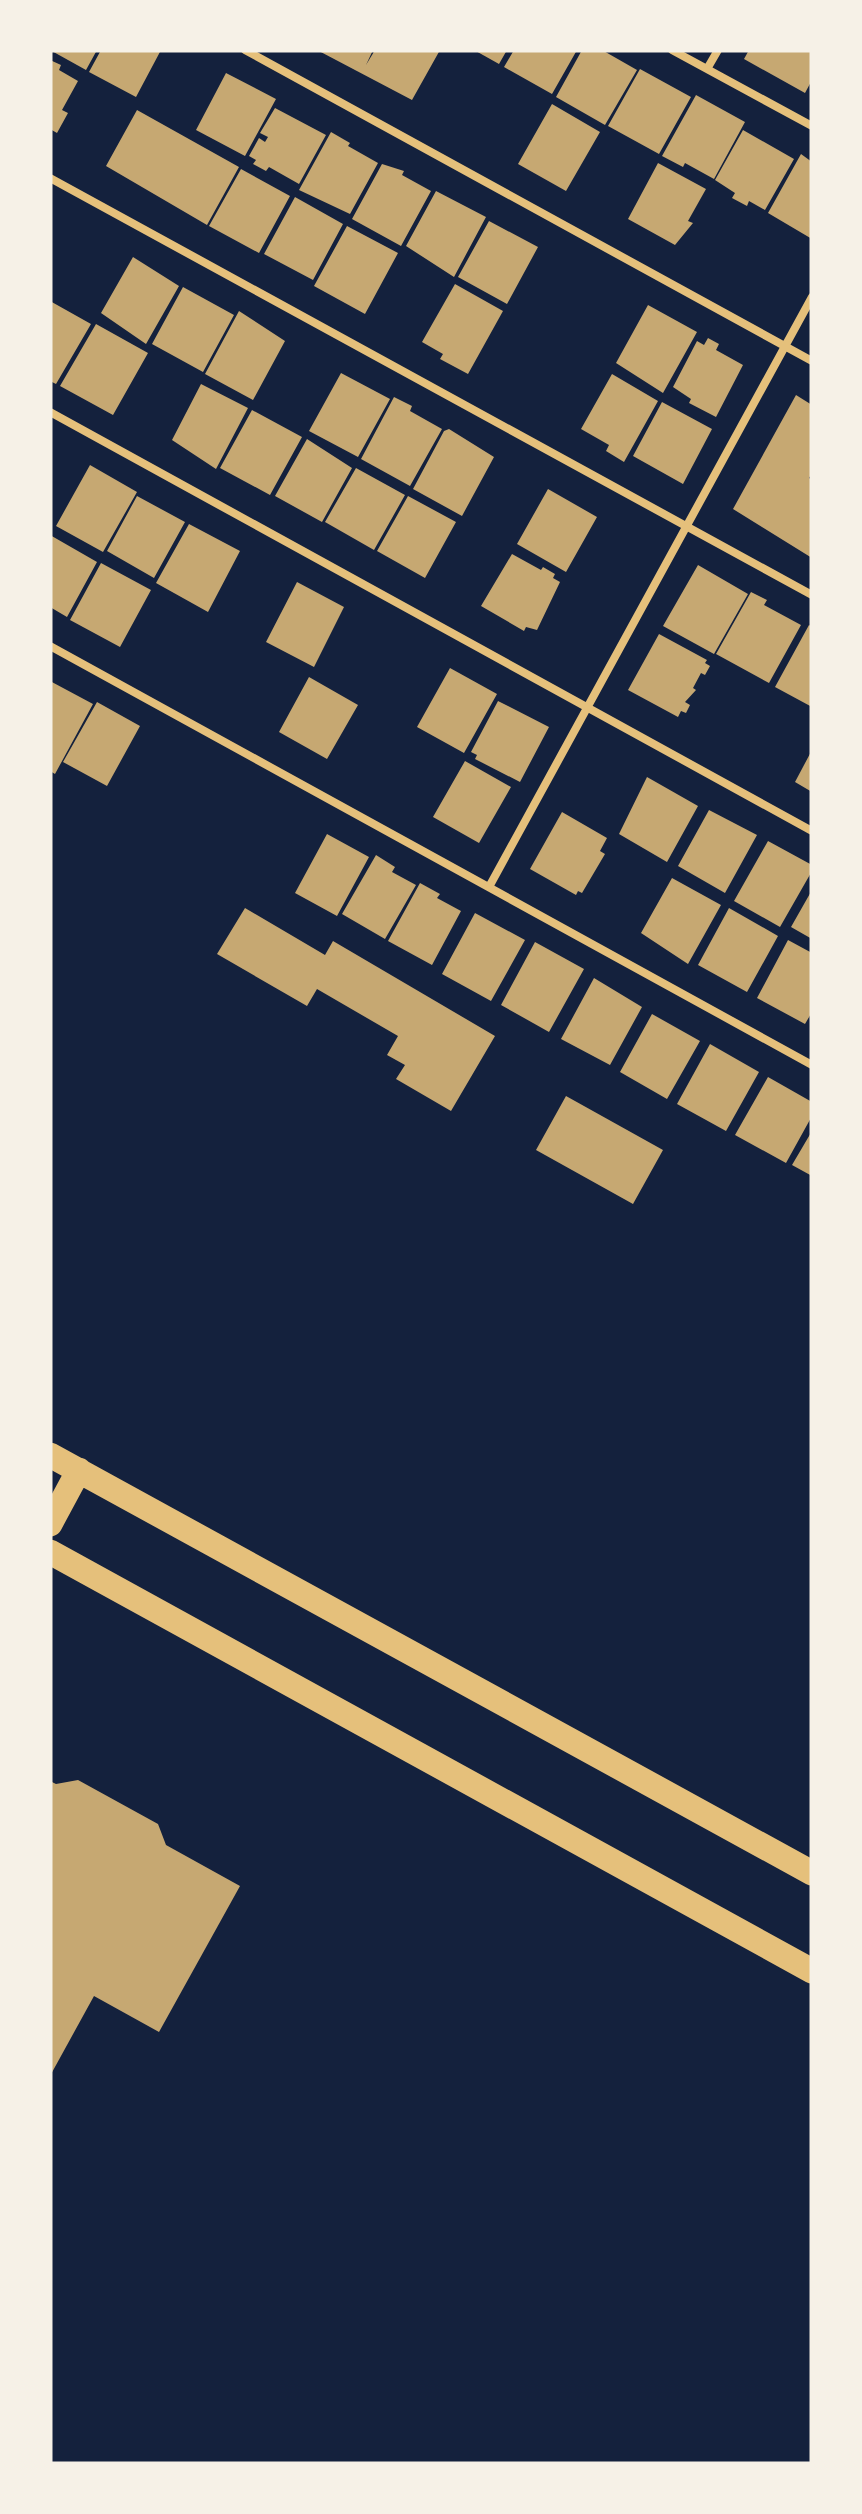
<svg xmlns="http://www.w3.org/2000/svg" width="862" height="2514" font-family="Bitter,serif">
<rect width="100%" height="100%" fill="#14213d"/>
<path fill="#c6a872" d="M50,50h47l-11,20z
M101,50h60l-25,47 -47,-25z
M317,50h56l-7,15 9,-15h65l-28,50z
M474,50h33l-8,14z
M514,50h63l-25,44 -48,-27z
M582,50h20l35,20 -32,55 -49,-28z
M749,50h63v30l-7,13 -61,-34z
M50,60l11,5 -2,5 19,11 -16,29 6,3 -11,20 -7,-4z
M640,69l51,28 -32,57 -51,-28z
M226,73l50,26 -31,57 -49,-26z
M696,95l49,27 -31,57 -29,-16 -2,4 -21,-11z
M552,104l48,28 -34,59 -48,-27z
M275,108l51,27 -27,49 -30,-17 -3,4 -13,-7 3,-4 -7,-4 10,-18 6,4 3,-5 -8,-4z
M137,110l102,57 -32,58 -101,-59z
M743,130l51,29 -29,51 -16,-9 -2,5 -15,-8 3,-5 -20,-13z
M331,132l19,11 -2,3 30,17 -28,51 -51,-24z
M801,154l11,8v77l-44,-26z
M658,163l48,26 -18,32 5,2 -18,22 -47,-26z
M382,164l22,7 -2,4 29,16 -30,55 -49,-27z
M241,169l49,27 -31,57 -50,-27z
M436,191l50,26 -32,60 -48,-31z
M295,197l48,27 -30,56 -49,-26z
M489,221l49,26 -31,57 -49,-27z
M347,226l51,27 -33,61 -51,-28z
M133,257l46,29 -33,58 -45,-31z
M455,284l48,27 -35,63 -28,-15 3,-5 -21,-12z
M183,287l51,28 -31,57 -51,-28z
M50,301l41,23 -35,60 -6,-3z
M648,305l49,27 -34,61 -47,-30z
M239,311l46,30 -32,59 -48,-26z
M96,324l52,29 -35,62 -53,-29z
M708,338l11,6 -3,6 27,15 -27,52 -27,-14 2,-4 -18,-12 24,-46 7,4z
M341,373l49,26 -32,58 -49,-26z
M612,374l46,27 -34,61 -18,-11 3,-6 -28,-16z
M201,384l47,24 -32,61 -44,-29z
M796,395l16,10v68l-3,5 3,2v78l-79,-49z
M394,397l18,9 -2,5 32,18 -32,57 -49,-27z
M662,402l50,27 -29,55 -50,-28z
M252,410l50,27 -32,58 -50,-27z
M449,429l45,28 -32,59 -49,-27 31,-58z
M307,439l45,29 -30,54 -47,-26z
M90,465l47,27 -34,60 -47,-26z
M356,468l49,27 -31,55 -49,-28z
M548,489l49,28 -31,55 -49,-28z
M137,496l48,26 -31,56 -47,-27z
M408,496l48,26 -31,56 -48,-27z
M189,524l51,27 -32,61 -52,-29z
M50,535l47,27 -30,55 -17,-10z
M512,554l29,16 2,-3 12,7 -2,4 7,4 -23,48 -11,-3 -2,4 -43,-25z
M101,563l50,27 -31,57 -50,-27z
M698,565l50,29 -34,60 -51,-28z
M297,582l47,25 -30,60 -48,-25z
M751,592l16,8 -3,5 37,20 -32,58 -53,-29z
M809,625l3,2v80l-37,-20z
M659,634l48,26 -2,3 5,3 -5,9 -4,-2 -8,15 3,2 -11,12 5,3 -4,8 -5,-2 -3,6 -50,-27z
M450,668l47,26 -33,59 -47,-26z
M309,677l49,28 -31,54 -48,-27z
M50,681l43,23 -38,70 -5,-3z
M498,701l51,26 -29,55 -45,-23 2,-4 -6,-3z
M97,702l43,24 -33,60 -44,-24z
M812,750v42l-17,-10z
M465,761l46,26 -32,56 -46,-26z
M647,777l51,29 -31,56 -48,-28z
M709,810l48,25 -32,58 -47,-27z
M562,812l45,26 -7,13 5,3 -23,39 -4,-2 -2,4 -46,-26z
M327,834l42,23 -32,59 -42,-23z
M768,841l44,24v6l-32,56 -46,-26z
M376,855l19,12 -3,5 24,13 -31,54 -43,-25z
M672,878l49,27 -33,59 -47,-31z
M420,883l20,11 -3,4 24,13 -29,54 -44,-24z
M812,890v49l-21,-12z
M245,908l80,47 8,-14 162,95 -44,75 -55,-32 9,-14 -18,-10 11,-19 -81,-47 -10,17 -90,-52z
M729,908l49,28 -31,56 -49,-27z
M475,913l50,27 -34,61 -49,-27z
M788,940l24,13v59l-7,12 -48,-26z
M535,942l49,27 -35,63 -48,-27z
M594,978l48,29 -32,58 -49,-26z
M652,1014l48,27 -33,58 -47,-27z
M710,1044l49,28 -33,59 -49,-27z
M768,1077l44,25v14l-26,47 -51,-28z
M566,1096l97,54 -30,54 -97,-54z
M812,1131v45l-20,-11z
M78,1780l80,44 8,21 74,41 -81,146 -65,-36 -44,80v-295l6,3z"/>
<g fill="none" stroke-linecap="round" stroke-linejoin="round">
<path stroke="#e5c07b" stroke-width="8" d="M245,50l567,311
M672,50l140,76
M707,69l11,-19
M50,178l762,417
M50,412l762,419
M50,646l762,419
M489,887l323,-590"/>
<path stroke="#e5c07b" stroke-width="25" d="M50,1455l762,418
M50,1524l29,-54
M50,1552l762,419"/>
</g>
<rect width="862" height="2514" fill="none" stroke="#f6f1e7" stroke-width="105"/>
</svg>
